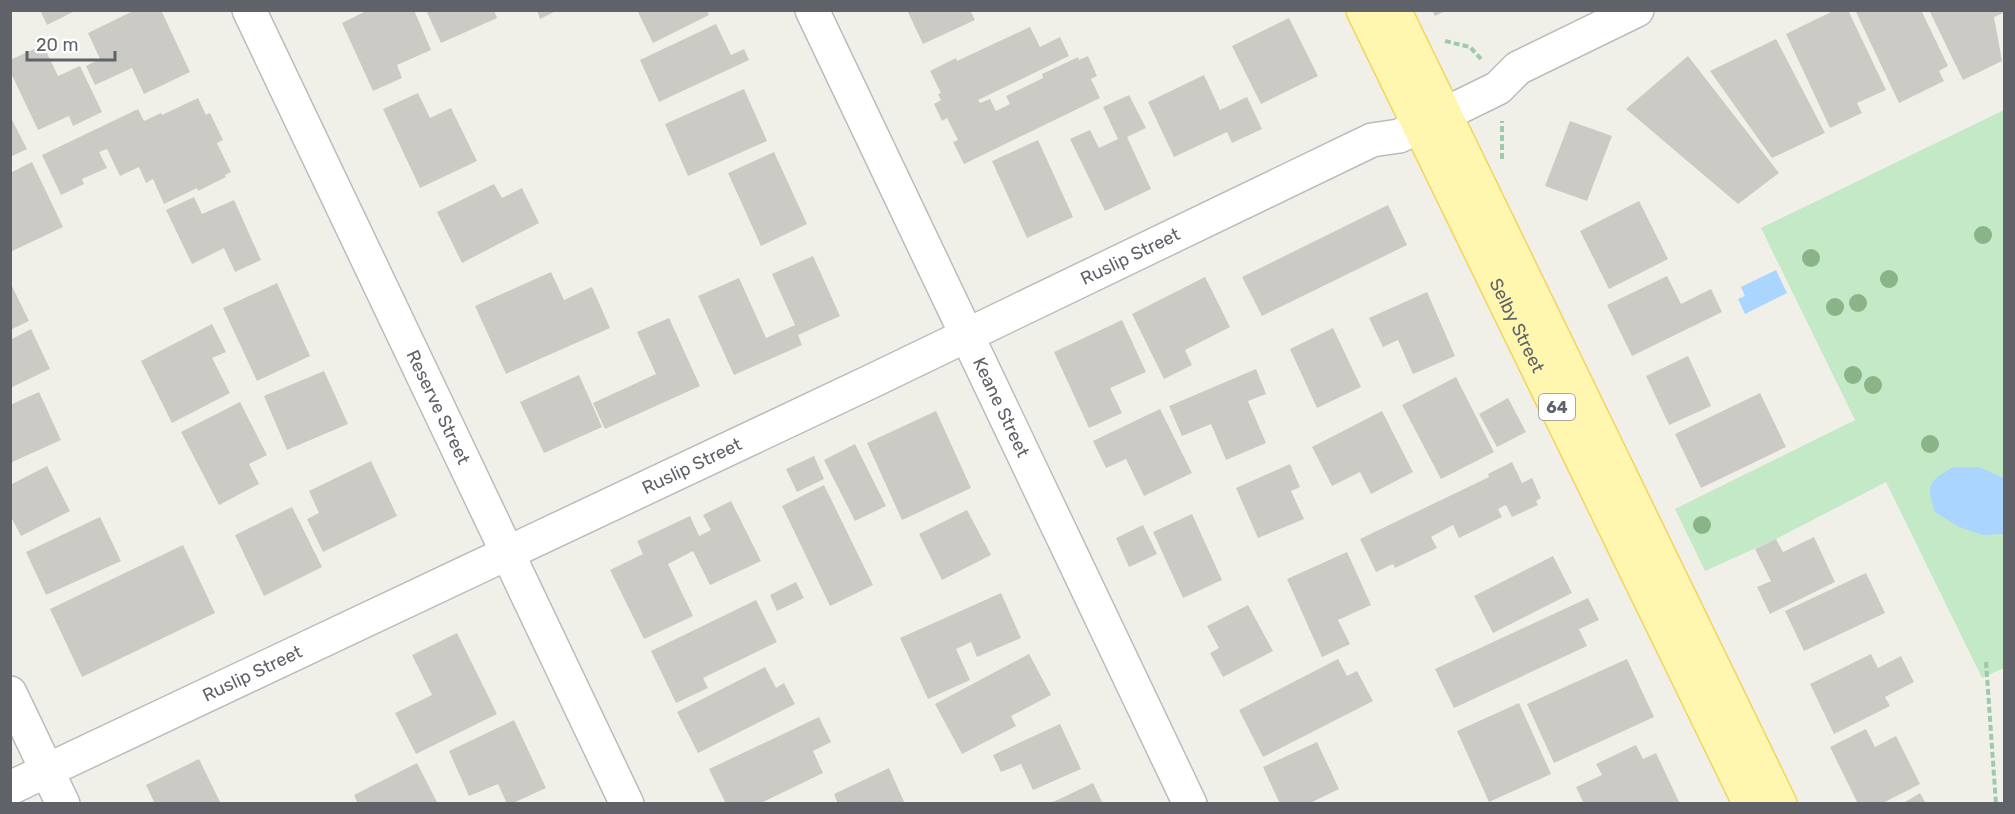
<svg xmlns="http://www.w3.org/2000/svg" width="2015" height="814" font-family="Rubik,sans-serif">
<rect width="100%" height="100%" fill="#f1f0e8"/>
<path fill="#c4e9c6" d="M2004,110v558l-22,10 -96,-196 -110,57 -71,32 -30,-62 180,-89 -94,-192z"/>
<path fill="#aad5ff" d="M1776,270l11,23 -42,21 -7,-15 7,-3 -4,-9z
M1953,467h26l25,11v56l-21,1 -24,-8 -24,-15c-9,-28 -7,-30 18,-45z"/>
<path fill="#cccac5" d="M40,10h37l-30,15z
M135,10h26l29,62 -46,22 -12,-26 -37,17 -9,-19 14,-7 -12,-26z
M368,10h46l17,40 -34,15 5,13 -29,13 -31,-68z
M426,10h68l3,8 -56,25z
M537,10h21l-18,9z
M637,10h70l2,5 -56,28z
M907,10h63l5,10 -52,24z
M1432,10h15l-12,6z
M1835,10h13l38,80 -29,13 5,10 -32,15 -44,-94z
M1855,10h66l27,56 -9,5 5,10 -45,22z
M1929,10h73l1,3 -9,4 8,44 -39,19z
M1289,18l29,58 -57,28 -29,-58z
M716,24l15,31 13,-6 5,11 -90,42 -19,-42z
M1030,27l10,20 20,-10 9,19 -91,44 2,3 10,-4 6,12 14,-7 -4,-8 37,-18 -1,-4 36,-17 1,3 9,-4 9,20 -6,3 9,19 -136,66 -11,-22 5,-2 -11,-22 -5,3 -8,-17 7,-4 -3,-6 3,-1 -11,-22 26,-13 1,3z
M1776,39l49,94 -53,25 -62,-87z
M43,45l15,31 22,-10 22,46 -29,14 -4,-10 -31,14 -28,-59v-11z
M1688,56l91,117 -41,31 -112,-95z
M1204,75l16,35 27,-13 15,32 -30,14 -5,-11 -53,25 -26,-55z
M744,89l23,52 -79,35 -23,-52z
M418,93l12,25 21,-10 26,53 -57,27 -37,-79z
M1129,95l17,33 -19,9 24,52 -46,22 -35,-72 20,-9 9,18 19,-9 -15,-32z
M198,98l8,17 4,-2 13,27 -6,3 14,29 -6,3 1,2 -28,14 -1,-3 -33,16 -11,-25 -7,4 -7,-16 -19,9 -13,-27 -8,3 8,16 -25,11 2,5 -23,11 -19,-40 96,-46 6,12 17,-8 1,2z
M10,116l17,33 -17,8z
M1570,121l42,15 -25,65 -42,-15z
M1038,140l35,77 -46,21 -35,-77z
M774,152l33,72 -46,22 -33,-73z
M32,162l31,65 -53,25v-79z
M494,184l8,14 20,-10 17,35 -77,40 -25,-51z
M194,197l8,17 32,-14 27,60 -26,12 -11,-24 -32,16 -26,-54z
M1639,201l29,58 -59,30 -29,-58z
M1388,205l19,40 -145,71 -20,-39z
M813,256l27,60 -42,19 4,10 -68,30 -36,-79 41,-18 27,60 29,-13 -23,-51z
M551,272l13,28 28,-13 18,41 -104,46 -31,-68z
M1667,276l14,28 30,-15 11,23 -90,44 -25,-51z
M1205,277l25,50 -45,23 7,15 -28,14 -32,-65z
M10,282l19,39 -19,9z
M277,283l33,73 -53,25 -34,-73z
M1427,292l28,64 -42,18 -15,-34 -15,7 -14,-29z
M669,318l31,68 -95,43 -12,-26 63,-29 -19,-42z
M1122,320l24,52 -36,16 12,25 -33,15 -35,-76z
M212,324l14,28 -14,6 18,35 -58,30 -31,-62z
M1333,328l28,59 -44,21 -27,-59z
M31,329l19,40 -40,19v-48z
M1688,356l23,50 -42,19 -23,-49z
M1256,369l10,25 -18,7 18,42 -40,17 -15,-36 -29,12 -13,-30z
M324,371l24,53 -61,26 -23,-54z
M579,375l23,52 -58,26 -24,-51z
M1456,377l38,75 -53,27 -39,-74z
M39,392l22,48 -51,23v-58z
M1760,393l26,54 -85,41 -26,-54z
M1508,398l18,34 -29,15 -18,-33z
M240,402l27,53 -18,9 10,20 -40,21 -38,-73z
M1160,409l32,64 -48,23 -18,-37 -20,9 -13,-27z
M936,411l35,77 -69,32 -35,-77z
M1382,411l31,61 -42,22 -11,-22 -28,14 -20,-39z
M855,444l31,62 -31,15 -31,-61z
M814,456l10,23 -27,13 -11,-23z
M371,461l26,55 -74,36 -16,-33 12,-6 -10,-22z
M1512,462l10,21 10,-5 9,20 -5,3 2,4 -26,12 -6,-12 -8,4 4,8 -43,21 -6,-13 -22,12 6,11 -42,20 -2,-4 -17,8 -16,-33 129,-62 -1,-3z
M1290,464l10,23 -9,4 13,28 -46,19 -22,-50z
M47,466l23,45 -49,25 -11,-21v-30z
M824,485l49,100 -43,21 -48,-100z
M731,501l30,60 -51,24 -17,-34 -25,13 25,52 -49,23 -34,-69 33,-16 -6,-13 53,-25 9,20 12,-6 -8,-15z
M292,507l30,60 -58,29 -29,-61z
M967,510l24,45 -49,25 -23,-46z
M1192,514l30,66 -39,18 -30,-66z
M100,517l21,44 -75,34 -20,-43z
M1143,525l14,29 -28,13 -13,-29z
M1814,537l21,45 -65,32 -13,-27 14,-6 -16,-32 21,-10 7,13z
M183,545l32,68 -133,64 -32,-68z
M1347,552l24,53 -33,15 12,24 -28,13 -35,-78z
M1553,556l19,37 -79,40 -19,-37z
M1866,573l19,40 -81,38 -19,-40z
M796,582l8,16 -27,13 -7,-16z
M1001,593l20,45 -44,19 -6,-15 -15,7 14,31 -42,19 -28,-61z
M1588,598l11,22 -20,9 8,17 -133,62 -19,-39z
M756,600l21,42 -74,36 5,10 -32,15 -25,-52z
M1248,605l25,46 -50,26 -13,-24 9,-5 -12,-22z
M457,633l40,81 -81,40 -21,-41 37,-18 -20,-40z
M1029,654l22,41 -40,21 5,10 -54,28 -27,-50z
M1871,654l7,14 23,-12 13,26 -29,15 5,9 -56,28 -24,-50z
M1338,659l9,17 10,-5 16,30 -110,56 -24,-47z
M1627,659l27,58 -100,46 -27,-59z
M765,667l11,21 8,-5 11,21 -97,49 -21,-41z
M1519,703l32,71 -62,28 -32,-71z
M819,717l12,25 -18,9 10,22 -64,31h-33l-17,-35z
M514,720l32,68 -35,16h-4l-9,-20 -29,12 -20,-45z
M1060,724l21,45 -48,21 -12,-26 -20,8 -8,-17z
M1866,729l9,18 21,-11 24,48 -39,20h-23l-28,-57z
M1317,742l22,47 -31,15h-28l-17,-37z
M1636,745l7,14 13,-6 24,51h-96l-8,-17 26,-12 -6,-11z
M199,759l22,45h-66l-9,-19z
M417,763l21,41h-80l-4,-9z
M889,768l16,36h-67l-4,-10z
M1093,783l10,21h-54z
M1920,793l6,11h-24z"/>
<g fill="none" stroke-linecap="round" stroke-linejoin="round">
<g stroke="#babcc1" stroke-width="36">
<g id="street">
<path id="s1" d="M249,10l378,794"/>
<path id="s2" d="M812,10l378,794"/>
<path d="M1445,114l53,-26 20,-20 119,-58"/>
<path d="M10,693l53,111"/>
<path id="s3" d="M10,788l862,-407 500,-241 27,-4 21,-10"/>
</g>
</g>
<g stroke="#f5d35d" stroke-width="36">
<g id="primary">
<path id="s4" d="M1363,10l387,794"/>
<path d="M1394,10l386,794"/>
</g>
</g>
<path stroke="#9dcaac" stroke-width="4" stroke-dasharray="6 3" stroke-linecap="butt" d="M1445,41l25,6 12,13
M1502,159v-38
M1986,662l10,142"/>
<use href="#street" stroke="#fff" stroke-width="33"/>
<use href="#primary" stroke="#fff6af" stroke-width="33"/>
</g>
<g fill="#88b488">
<circle cx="1983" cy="235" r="9"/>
<circle cx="1811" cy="258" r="9"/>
<circle cx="1889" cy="279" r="9"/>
<circle cx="1858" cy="303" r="9"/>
<circle cx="1835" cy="307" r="9"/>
<circle cx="1853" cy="375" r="9"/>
<circle cx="1873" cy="385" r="9"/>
<circle cx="1930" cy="444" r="9"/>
<circle cx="1702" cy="525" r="9"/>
</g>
<g text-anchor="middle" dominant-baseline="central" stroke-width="6" stroke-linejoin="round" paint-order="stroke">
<rect fill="#fff" stroke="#8f9195" stroke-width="1.5" x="1539" y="394" width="36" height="26" rx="4.5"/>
<g font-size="16" font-weight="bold" fill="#5f6268">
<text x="1557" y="407">64</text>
</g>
<g font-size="18" fill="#5f6268" stroke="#fff">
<text stroke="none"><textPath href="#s3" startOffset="1240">Ruslip Street</textPath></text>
<text stroke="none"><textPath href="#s4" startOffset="351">Selby Street</textPath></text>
<text stroke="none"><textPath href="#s1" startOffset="440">Reserve Street</textPath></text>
<text stroke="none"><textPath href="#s2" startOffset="440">Keane Street</textPath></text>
<text stroke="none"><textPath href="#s3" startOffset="754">Ruslip Street</textPath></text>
<text stroke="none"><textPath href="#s3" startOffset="268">Ruslip Street</textPath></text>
</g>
</g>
<rect width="2015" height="814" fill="none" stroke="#5f6268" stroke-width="24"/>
<path d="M27 51v9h88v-9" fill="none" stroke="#5f6268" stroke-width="3"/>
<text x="36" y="51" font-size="18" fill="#5f6268" stroke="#ffffff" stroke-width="4.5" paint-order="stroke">20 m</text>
</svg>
